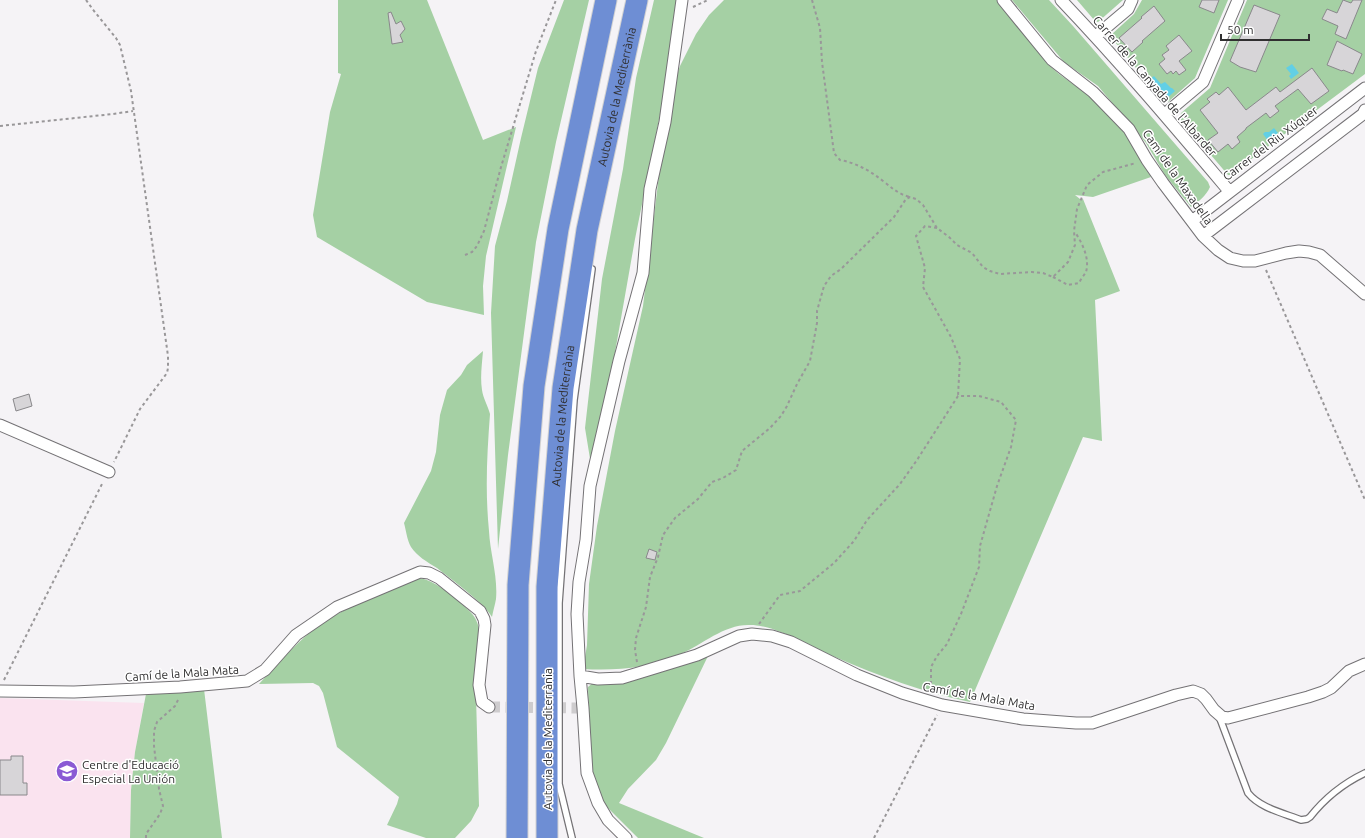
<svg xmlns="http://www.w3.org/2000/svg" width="1365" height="838" font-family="Ubuntu,sans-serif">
<rect width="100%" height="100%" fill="#f5f3f6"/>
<path fill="#fae3ef" d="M0,698l144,5 -9,49 -4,38 -1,48h-130z"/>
<path fill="#a5d0a4" d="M338,0h89l56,140 33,-13 -30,129 -3,30 1,29 -57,-13 -110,-65 -4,-22 17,-103 11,-38 -3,-1z
M564,0h25l-33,142 -20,100 -28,213 -10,94 -7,-236 4,-67 12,-45 14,-63 17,-70z
M654,0h29l-48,239 -42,238 -8,-49 17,-149 21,-110 13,-91z
M724,0h273l39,46 15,21 8,7 40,29 22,23 30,51 -58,20 -18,-2 5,4h3l37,92 -25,9 7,141 -19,-4 -113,265c-47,-10 -91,-26 -135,-45 -25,-10 -58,-32 -85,-32 -25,-1 -47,19 -69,29 -32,14 -64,17 -98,15l4,-24 2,-61 8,-58 18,-95 28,-125 17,-139 13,-80 7,-21 16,-32 13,-19z
M1012,0h37l24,26 135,156 2,5c-4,9 -11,14 -19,20l-26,-32 -19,-32 -48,-57 -34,-24z
M1077,0h46l-25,22 -3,-1z
M1142,0h86l-33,78 -27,24 -5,-2 -21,-25 5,-4 -6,-7 -5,4 -25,-31 1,-3 22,-20z
M1247,0h118v74l-135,101h-2l-47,-55 -1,-3 1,-4 29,-25z
M483,351c-1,13 -3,26 -1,39 1,8 6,16 8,24 -3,41 -5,76 -1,117 1,22 9,45 7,68 -1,6 -3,12 -4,18 -9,-15 -41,-38 -55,-49 -10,-6 -20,-12 -26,-21 -4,-7 -5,-17 -7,-24l27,-52 5,-19 4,-37 7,-25 14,-15 6,-10z
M419,578c15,1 44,25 54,37 4,5 5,10 7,17l-4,64 3,110 -8,15 -16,17h-29l-39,-13 10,-21 2,-7 -62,-50 -14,-54 -4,-7 -6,-3 -54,1c18,-19 35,-39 55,-55 29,-21 63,-34 96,-48z
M708,656l-42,87 -10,17 -28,29 -9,14 85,35h-66l-33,-33 -15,-31 -2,-87 7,-6z
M204,689l18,149h-92l1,-48 4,-38 11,-58z"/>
<path fill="#62cfe5" d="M1292,64l7,9 -8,6 -2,-3 2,-2 -5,-6z
M1154,76l7,8 4,-2 6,6h1l3,3 -9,8 -17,-19z
M1274,128l4,5 -10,8 -5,-7 2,-2h4z"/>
<path fill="#d7d5d8" stroke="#89888b" d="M1202,0h17l-5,13 -15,-6z
M1343,0l8,3 2,-3h9l-16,39 -11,-5 3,-8 -16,-7 5,-10 10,4z
M1254,5l26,10 -24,57 -16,-5 -10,-6z
M1154,6l11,15 -23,20 1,1 -11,10 -13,-14 23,-20 -1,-1z
M391,12l5,12 5,-3 4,8 -5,6 3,7 -11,2 -4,-31z
M1179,35l13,16 -13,10 7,9 -7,5 -3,-4 -3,3 -2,-3 -4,3 -8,-10 6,-5 -3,-4 7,-5 -3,-4z
M1337,41l25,13 -9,20 -10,-4 -1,1 -15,-6z
M1312,68l17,23 -18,13 -13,-15 -23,17 4,5 -9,7 -4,-5 -20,15v1l-9,8 3,5 -8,7 -4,-5 -10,8 -10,-12 10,-7 -18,-23 10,-8 -3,-3 9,-7 3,3 9,-8 18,23 30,-23 4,5z
M29,394l3,12 -16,5 -3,-12z
M649,549l8,3 -2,8 -9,-2z
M11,756h12v27h4v12h-27v-35h11z"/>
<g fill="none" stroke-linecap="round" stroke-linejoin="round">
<path stroke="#ceccce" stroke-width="11" stroke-dasharray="11 5.5" stroke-linecap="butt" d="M489,707l94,1"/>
<g stroke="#747275" stroke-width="8">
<path id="service" d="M1219,716l29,77c12,15 35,20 53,27l6,-1 3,-2c15,-19 34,-34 55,-44
M572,838l-13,-54v-181l15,-203 18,-131"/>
</g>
<g stroke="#747275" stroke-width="13">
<path id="minor" d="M1003,0l49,60 41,32 36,37 18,31 16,23 40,53 15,14 12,8 13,3h12l31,-8 13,-2 10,1 11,3 45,39
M1061,0c59,62 113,126 168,191
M1096,36l32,-27 4,-9
M1165,114l38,-32 35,-82
M1192,221l173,-133
M1203,236l160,-122 2,-4
M0,425l109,47
M580,676l18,3 24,-1 75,-23 42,-19 13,-2 20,2 19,6 66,33 45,18 40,12 81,14 53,4h16l84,-28 17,-4 8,3 5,5 8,11 8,7 6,1 80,-21 15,-5 8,-4 18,-17 16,-7
M0,691l74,1 106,-5 67,-6 18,-11 31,-35 41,-28 83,-35 9,1 10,5 41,33 4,8 1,6 -6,60 3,17 7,5
M626,838l-18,-18 -10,-17 -11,-30 -4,-65 -3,-32 -3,-62 2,-32 7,-42 4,-54 29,-125 24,-88 7,-84 15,-67 17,-122"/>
</g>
<g stroke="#d1d1d1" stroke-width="23">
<g id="motorway">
<path d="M517,838l1,-253 16,-199 24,-157 48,-229"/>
<path id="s1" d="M547,838v-251l16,-199 24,-158 50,-230"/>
</g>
</g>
<path stroke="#999799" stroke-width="2" stroke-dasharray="3 3" stroke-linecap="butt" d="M86,0l8,11 22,27 4,7 11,46 37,265v12l-1,5 -27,36 -26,53
M812,0l8,28 2,34 12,91 6,7c16,3 29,10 43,21 9,7 15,13 27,16
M693,7l15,-7
M0,126l113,-12 20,-3
M937,228l-12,-2 -9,10 9,32 -2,19 28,50 9,22 -2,37
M465,255l7,-3 5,-6 7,-15 17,-64 35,-116 20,-51
M1266,270l99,230
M1053,277l15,8 11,-2c2,-4 5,-8 7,-11 4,-14 -4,-29 -11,-40
M759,624l21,-29 20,-4 34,-28 20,-22 13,-21 33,-36 17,-24 41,-64h21l22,6 15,18 -5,27 -14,39 -17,60 -1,21 -18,47 -14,30 -10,12 -6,11v23
M637,662l-2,-12 1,-12 10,-31 4,-30 8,-20 5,-22 12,-17 23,-19 14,-17 11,-4 13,-8 6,-19 28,-23 11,-12 6,-10 10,-22 13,-23 7,-38v-12l7,-25 7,-10 10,-7 53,-52 12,-18 4,-2 6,2 7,6 14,23 12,9 8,8 15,8 11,14 7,4 10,3 32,-2 11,1 10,4 15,-15 7,-17 -1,-14 3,-22 10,-24 16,-13 33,-9
M4,680l99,-198
M146,838v-4l14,-20 3,-8 -4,-17 -5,-43v-15l3,-9 18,-16 4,-8
M874,838l63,-123"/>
<use href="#service" stroke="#fff" stroke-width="5.5"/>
<use href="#minor" stroke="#fff" stroke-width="11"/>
<use href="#motorway" stroke="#6e8ed4" stroke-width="21"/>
</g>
<defs>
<g id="school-disc" transform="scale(1.15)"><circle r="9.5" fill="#8a5ad4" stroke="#fff"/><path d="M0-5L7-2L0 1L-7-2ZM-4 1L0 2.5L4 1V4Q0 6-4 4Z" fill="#fff"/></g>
</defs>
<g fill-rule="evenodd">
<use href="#school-disc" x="67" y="771"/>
</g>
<g text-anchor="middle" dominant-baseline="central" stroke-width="3" stroke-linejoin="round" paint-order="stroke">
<g font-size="12" fill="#302f30" stroke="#fff">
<text transform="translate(1155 86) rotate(49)">Carrer de la Canyada de l'Albarder</text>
<text stroke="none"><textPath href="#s1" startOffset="747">Autovia de la Mediterrània</textPath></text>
<text transform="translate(1270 143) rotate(-37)">Carrer del Riu Xúquer</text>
<text transform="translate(1178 177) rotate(55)">Camí de la Maxadella</text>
<text stroke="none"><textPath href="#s1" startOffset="423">Autovia de la Mediterrània</textPath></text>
<text transform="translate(182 673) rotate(-4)">Camí de la Mala Mata</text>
<text transform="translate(979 696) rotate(10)">Camí de la Mala Mata</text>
<text transform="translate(547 739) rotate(-90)">Autovia de la Mediterrània</text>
</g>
<g font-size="12" fill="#302f30" stroke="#fff" text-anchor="start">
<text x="82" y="764">Centre d'Educació<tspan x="82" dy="14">Especial La Unión</tspan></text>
</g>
</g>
<path d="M1221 34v6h88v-6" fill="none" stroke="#302f30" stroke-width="2"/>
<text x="1227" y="34" font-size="12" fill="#302f30" stroke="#ffffff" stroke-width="3" paint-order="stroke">50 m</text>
</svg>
